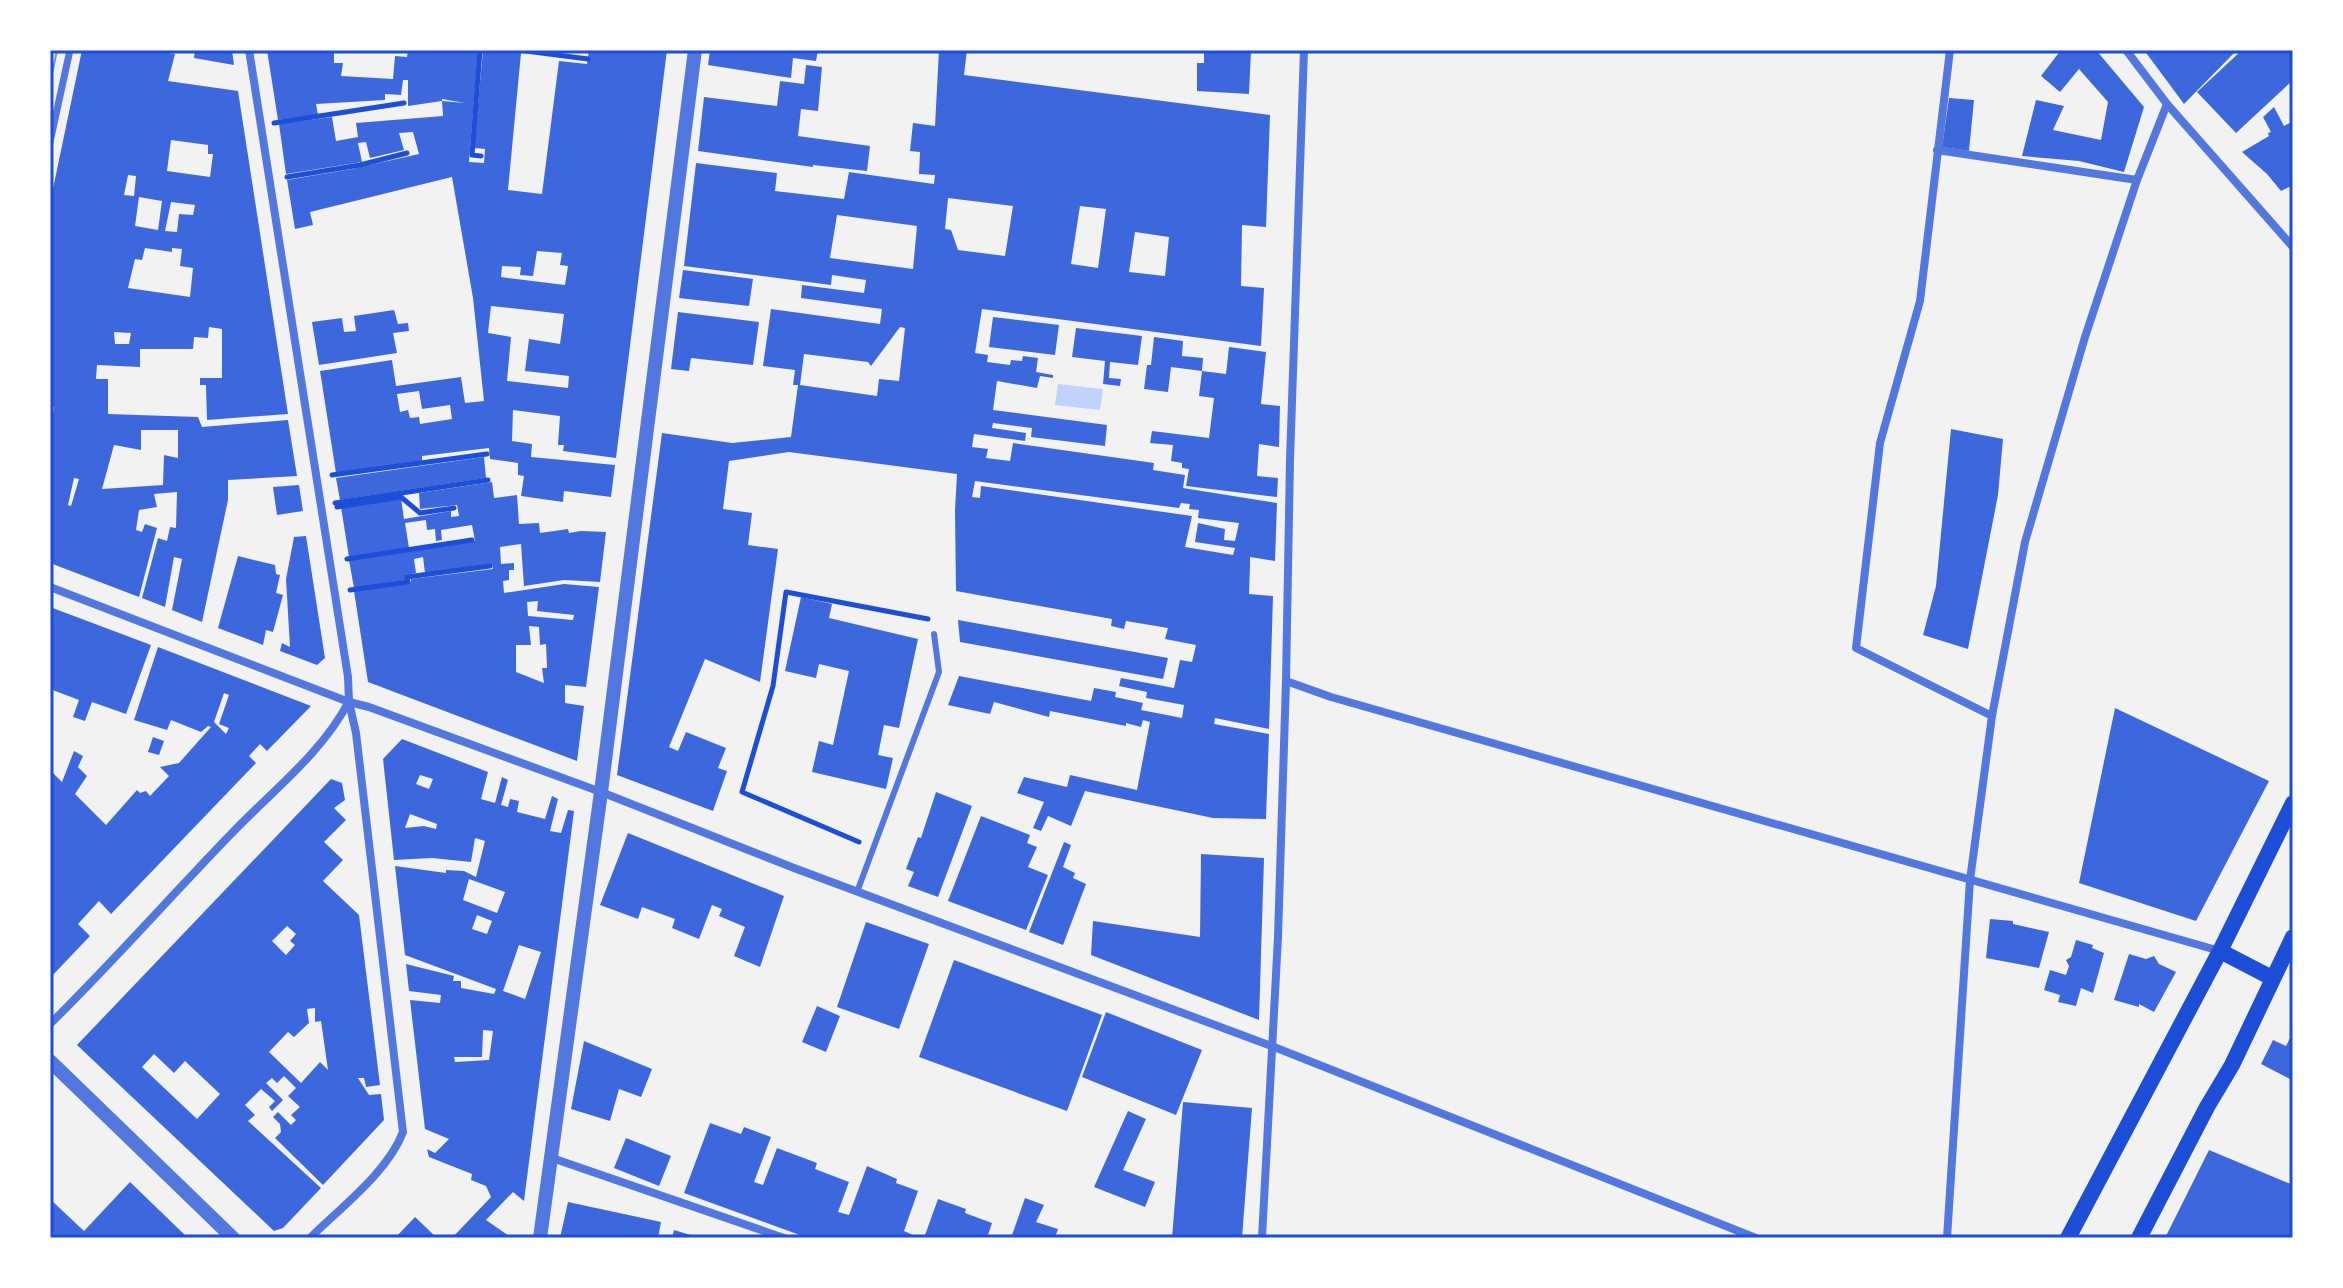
<svg xmlns="http://www.w3.org/2000/svg" width="2343" height="1288" font-family="'Source Sans 3',sans-serif">
<rect width="100%" height="100%" fill="#f2f2f2"/>
<path fill="#bfd3fe" d="M1058,384l45,5 -3,21 -45,-5z"/>
<path fill="#3d67dc" fill-rule="evenodd" d="M82,50h68l25,4 -7,27 70,10 50,323 -81,6 -1,-35h-6v-7h22v-49l-13,-2 -1,11 -14,-1 -1,12h-53v18l-43,-2 -1,14h12v35l90,3 4,10 86,-7 9,56 -69,4v20l-26,122 -30,-12 10,-51 -8,-2 -9,50 -23,-9 16,-60 9,3 3,-14 6,1 1,-36 -23,2 3,13 -18,3 -3,20 6,2 3,-8 12,4 -18,69 -89,-34v-150h3l1,-6h-4v-204zM171,140l37,5v9h5l-3,23 -43,-6zM128,175l8,1 -2,20 -10,-1zM139,197l23,4 -4,29 -23,-4zM171,202l24,3 -2,10 -14,-1 -2,18 -12,-1zM145,248l27,4v-4l10,1 -2,17 13,2 -3,29 -62,-9 7,-29 7,1zM114,332l17,1 -2,11h-14zM141,430h37v28l-14,-3 -1,30 -61,4 12,-44 27,5zM74,478l5,1 -8,27 -3,-1z
M195,50h37l2,15 -40,-7z
M267,50h67v13h9l-2,13 52,3 2,-23 12,1 1,-7h70l-9,112 15,1 1,-14 -11,-1 9,-98 38,3 -13,137 34,4 17,-133 28,3 2,-14h78l-51,408 -53,-7 1,-6h-6l2,-29 -47,-6 -1,31 20,3 -1,13 84,8 -4,32 -47,-6 -1,11 -42,-6 3,-20 -6,-1v-12l-28,-4 -1,-11 -67,8v5l-86,12 -16,-102 72,-11 4,26 65,-9 4,26 19,-2 -11,-103 -21,-121 -142,35 3,13 -18,4 -8,-49 65,-11 67,-15 -6,-22 -14,1 5,17 -34,8 -4,-16 -8,1 4,19 -76,12 -7,-50 53,-7 4,24 22,-4 -2,-14 87,-7 -1,-15 23,2 -23,-4v2l-34,5v-26h-5l-2,15 -16,-1v6l-69,4 2,11 -40,5zM537,251l25,2 -2,12 8,1 -3,19 -64,-8 1,-11 19,1 -1,8 13,1zM491,306l73,8 -4,30 -31,-5 -4,32 44,5 -1,12 -61,-7 4,-44 -23,-4zM419,391l3,18 28,-4 2,14 -32,5 -1,-7 -9,1 -2,-8 -8,2 -3,-18z
M710,50h108l-2,11 -23,-3 -2,20 -83,-13z
M939,50h28l-3,25 306,40 -4,112 -24,-2 -1,61 23,2 -3,58 -279,-37 -7,44 13,2 -1,7 23,3 1,-5 11,1 1,-5 15,2 -2,14 17,3v3l-13,-2 -3,12 -40,-7 -4,29 114,15 -2,21 -74,-9 1,-9 -39,-5 -1,5 34,5 -1,8 -51,-7 -2,13 16,2 -2,9 24,3 3,-18 141,20 -1,7 32,5 -2,13 94,15 -2,58 -25,-4v8l-1,29 24,2 -4,133 -54,-11 -1,6 55,10 -3,85 -53,-1 -128,-27 -14,35 -23,-10 -7,15 -8,-3 11,-26 -27,-9 7,-16 43,10 3,-12 67,15 13,-68 -7,-2 -2,7 -15,-4v3l-76,-15 -1,6 -55,-15 -4,12 -42,-9 11,-29 132,25 3,-13 22,4 -1,5 28,6 -2,7 41,8 2,-13 -38,-7 1,-6 -28,-6 2,-8 53,10 6,-28 12,2 4,-17 -31,-6 3,-11 -42,-7 -2,8 -13,-3 1,-7 -156,-28 -1,-81 2,-36 -168,-22 -60,9 -6,48 29,4 -4,32 30,4 -18,133 -55,-23 -36,88 9,4 8,-19 40,16 -8,20 9,3 -14,40 -96,-36 45,-342 70,10 59,-6 7,-52h-5l2,-15 -32,-4 8,-57 109,15 2,-15 -81,-11 1,-13 62,8 2,-13 -34,-5 -1,10 -147,-19 12,-103 81,10 -2,18 69,8 5,-27 85,12 1,-9 -16,-1 1,-22 -10,-1 3,-28 22,3zM948,198l65,8 -8,50 -47,-6 -7,-20 -6,-1zM1080,206l26,3 -8,59 -27,-4zM837,215l80,11 -4,43 -83,-11zM1135,232l34,5 -4,39 -36,-4zM900,327l5,1 -6,53 -20,-2 -2,17 -77,-11 4,-31 64,8 3,4zM975,481l204,27 2,-5 9,1 -1,5 10,1 -1,8 41,5 -4,18 -11,-1 1,-11 -27,-6 -3,19 40,6 -2,7 -48,-8 7,-31 -211,-30 -1,12 -8,-1z
M1204,50h47l-2,44 -52,-3v-28h7z
M2061,50h35l48,57 -20,65 -45,-11 -57,-5 14,-56 28,6 -11,24 48,10 7,-38 -29,-33 -19,23 -19,-16z
M2144,50h89l2,2 -51,52z
M2242,50h51v30l-57,53 -39,-41z
M806,65l16,2 -4,44 -17,-2 -3,27 72,10 -3,25 -54,-6v2l-115,-16 6,-54 73,9 3,-25 24,3z
M1949,98l25,2 -5,51 -27,-4z
M2274,107l10,19 9,-5v64l-12,6 -14,-17 -25,-22 27,-16 -1,-3 3,-1 -8,-15z
M683,270l70,9 -4,27 -70,-8z
M394,310l4,14 10,-1 1,8 -16,2 4,20 -78,12 -7,-43 30,-4 2,14 12,-1 -2,-15z
M678,312l81,10 -6,43 -62,-7 -2,13 -18,-2z
M993,317l66,8 -4,30 -66,-8z
M1076,328l66,8 -4,29 -28,-3 -1,16 12,1 -1,7 -17,-2 2,-23 -33,-4z
M1154,337l29,4 -1,15 21,2 -1,13 -31,-4 -3,25 -24,-3 3,-24h4z
M1229,347l37,5 -5,52 19,2 -1,41 -20,-3 -2,32 21,2 -1,19 -91,-11 3,-17 -7,-1v-5l-11,-2 2,-16 -23,-2 2,-12 57,7 5,-40 -15,-2 3,-25 24,3z
M1951,429l52,10 -5,56 -30,154 -45,-14 13,-49z
M484,457l2,21 -146,22 -4,-22z
M492,482l2,16 23,-3 2,29 20,-1 1,10 28,-4 1,4 12,-2 25,1 -6,50 -36,-2 -40,6 -3,-42 -21,3 1,17 13,-1v7h-5v10l-6,1 1,12 60,-9 35,3 -13,100 -21,-2v18l19,3 -7,55 -209,-79 -14,-91 57,-9v-3l82,-10 -1,-5 -67,9 -2,-16 -9,2 2,14 -10,2v5l-52,8 -5,-28 126,-19 -3,-16 -31,5 1,10 -6,1 -1,-12 -8,1 -1,-10 -21,3 4,25 -60,9 -8,-50 60,-9 3,21 47,-8v6l8,-1 -2,-11 -37,4 -1,-16zM538,601l-1,10 37,4 -1,5 -45,-4 -1,-14zM529,626l10,1 1,18 6,-1 1,24h-5l2,15 -28,-11v-27h15z
M299,485l4,26 -26,4 -4,-28z
M306,536l19,122 -8,7 -37,-14 2,-8 8,4 -4,-68 8,-42z
M238,556l37,9 1,9 4,1 -4,18 7,2 -10,37 -7,-2 -3,15 -45,-17z
M801,597l31,7 -3,14 89,21 -19,89 -15,-3 -6,30 15,3 -7,31 -74,-17 7,-31 14,4 16,-74 -30,-7 -3,14 -31,-7z
M50,607l101,38 -25,69 -34,-12 -7,19 -12,-4 6,-17 -29,-11z
M958,620l210,38 -5,21 -203,-37z
M158,647l153,59 -44,45 -7,-7 -11,12 7,7 -145,151 -12,-13 -21,23 12,12 -40,42v-208l12,12 12,-31 9,5 -5,11 9,9 -12,18 31,31 31,-35 3,3 6,-2 4,5 19,-20 -9,-9 19,-4 32,-36 -3,-1 -7,6 -30,-12 -4,10 -33,-10zM224,693l5,2 -10,29 10,4 -3,6 -12,-12z
M2115,708l154,73 -73,140 -117,-38z
M153,737l11,4 -5,14 -11,-3z
M402,739l86,33 -7,27 14,4 7,-26 6,3 -7,25 7,2 2,-8 9,2 -2,11 28,7 7,-23 6,3 -8,32 11,2 7,-23 6,1 -50,390 -11,-9 -27,28 23,16 -2,2h-55l39,-41 -5,-11 -15,-6 1,-6 -43,-17 -2,-8 8,4 14,-14 -24,-10 -15,-129 30,3 1,-8 -32,-4 -3,-27 48,12 -1,5h8v7l33,6 2,-5 -91,-34 -10,-89 51,7v-3l18,1 12,6 9,-36 -10,-3 -4,24 -39,-4 -38,2 -11,-101zM420,775l13,4 -4,10 -13,-5zM410,814l27,10 -1,5 -12,-3 -19,2zM469,879l36,13 -8,21 -34,-13zM477,915l15,6 -5,13 -15,-5zM519,945l22,7 -16,47 -22,-8zM483,1030l10,1 -4,29 -34,2 -1,-5h28z
M331,779l11,4 3,17 -11,8 12,12 -22,22 19,18 -20,21 36,34 21,170 -14,2 -2,-9h-6l11,17 12,-1 3,26 -61,65 -48,-47 6,-6 -1,-8 -7,-7 5,-5 13,13 5,-5 -5,-5 9,-8 -12,-11 8,-8 -12,-12 -7,7 -5,-5 -6,5 17,17 -11,11 -3,-4 6,-6 -14,-12 -16,16 10,10 -7,6 73,67 -38,40 -9,3 -197,-186zM287,926l9,8 -6,7 5,4 -9,10 -14,-14zM315,1008v14l6,-1 7,49 -8,-8 -19,21 -32,-31 19,-20 6,5 15,-14 -2,-14zM154,1054l20,19 11,-12 35,33 -23,25 -55,-52z
M936,792l36,14 -34,91 -30,-11 6,-14 -8,-3 12,-32 3,1z
M981,816l49,19 -3,8 10,4 -9,20 20,8 -22,55 -78,-29z
M628,833l156,63 -24,71 -26,-11 11,-29 -26,-11 3,-7 -10,-4 -13,34 -27,-11 3,-9 -33,-12 -4,12 -38,-14z
M1064,842l7,3 -8,22 12,6 -2,5 13,6 -23,61 -34,-13z
M1201,854l63,4 -5,162 -168,-65 2,-34 107,16z
M1990,919l23,2v3l36,8 -10,36 -53,-10z
M866,922l63,22 -30,85 -62,-22z
M2076,940l17,5 -1,3 12,5 -11,40 -12,-5 -5,18 -18,-4 2,-7 -16,-5 6,-20 16,5 3,-9 -3,-6 5,-3z
M2129,954l17,5 8,-3 5,8 17,8 -22,40 -15,-8v3l-25,-7z
M954,960l148,55 -35,96 -148,-54z
M817,1006l23,10 -14,36 -24,-10z
M1106,1012l96,38 -26,65 -94,-38z
M2293,1032v41l-3,6 -29,-15 12,-24 13,6z
M584,1041l68,28 -11,28 -22,-8 -9,32 -39,-12z
M1183,1102l69,6 -10,130h-70z
M1128,1111l18,8 -23,51 32,12 -10,25 -51,-20z
M710,1123l31,11 3,-7 27,10 -17,45 9,3 14,-37 40,15 -2,6 34,13 -11,30 11,3 18,-49 30,13 -1,4 22,8 -14,40 16,7h-112l-124,-45z
M626,1138l45,18 -12,30 -45,-18z
M2209,1150l84,35v53h-128z
M130,1182l58,56h-50l-3,-3 -2,3h-83v-39l34,32z
M1025,1198l19,7 -8,17 22,7 -3,9h-44z
M938,1199l28,10 -1,4 27,10 -5,15h-63z
M568,1202l93,20 -3,16h-98z
M415,1217l22,21h-42z
M674,1230l23,7v1h-25z"/>
<g fill="none" stroke-linecap="round" stroke-linejoin="round">
<path stroke="#1d4ed8" stroke-width="5" d="M480,50l-8,105 9,1
M518,50l70,9
M274,123l130,-20
M287,177l73,-12 47,-12
M332,475l155,-21
M335,503l153,-23
M337,507l64,-10 19,16 34,-5
M347,559l125,-19
M350,590l58,-8 -1,-5 83,-11
M859,842l-117,-50 31,-106 13,-94 142,27"/>
<path stroke="#5277de" stroke-width="6" d="M857,892l82,-220 -5,-38"/>
<path stroke="#5277de" stroke-width="7" d="M50,142l20,-92"/>
<path stroke="#5277de" stroke-width="8" d="M249,50l99,627 1,25 7,31 47,399c-15,40 -63,76 -93,106
M1950,50l-30,251 -40,142 -24,205 136,68
M2126,50l41,54 126,143
M1937,150l200,30
M50,587l299,115 20,5 232,85 193,76 480,179 482,191
M1286,681l45,16 889,254
M50,1024c62,-61 120,-127 181,-190 40,-42 90,-80 117,-131
M552,1158l232,80
M1262,1238l16,-301 8,-256 4,-221 14,-410
M1947,1238l23,-358 22,-164 33,-174 60,-205 52,-157 30,-76"/>
<path stroke="#5277de" stroke-width="14" d="M50,1061l183,177
M540,1238l61,-446 94,-742"/>
<path stroke="#1d4ed8" stroke-width="16" d="M2220,951l52,27
M2068,1238l152,-287 73,-148
M2139,1238l68,-131 25,-42 61,-128"/>
<path stroke="#7290e2" stroke-width="2" d="M50,84l7,-34"/>
</g>
<rect width="2343" height="1288" fill="none" stroke="#ffffff" stroke-width="104"/>
<rect x="52" y="52" width="2239" height="1184" fill="none" stroke="#1d4ed8" stroke-width="3"/>
</svg>
